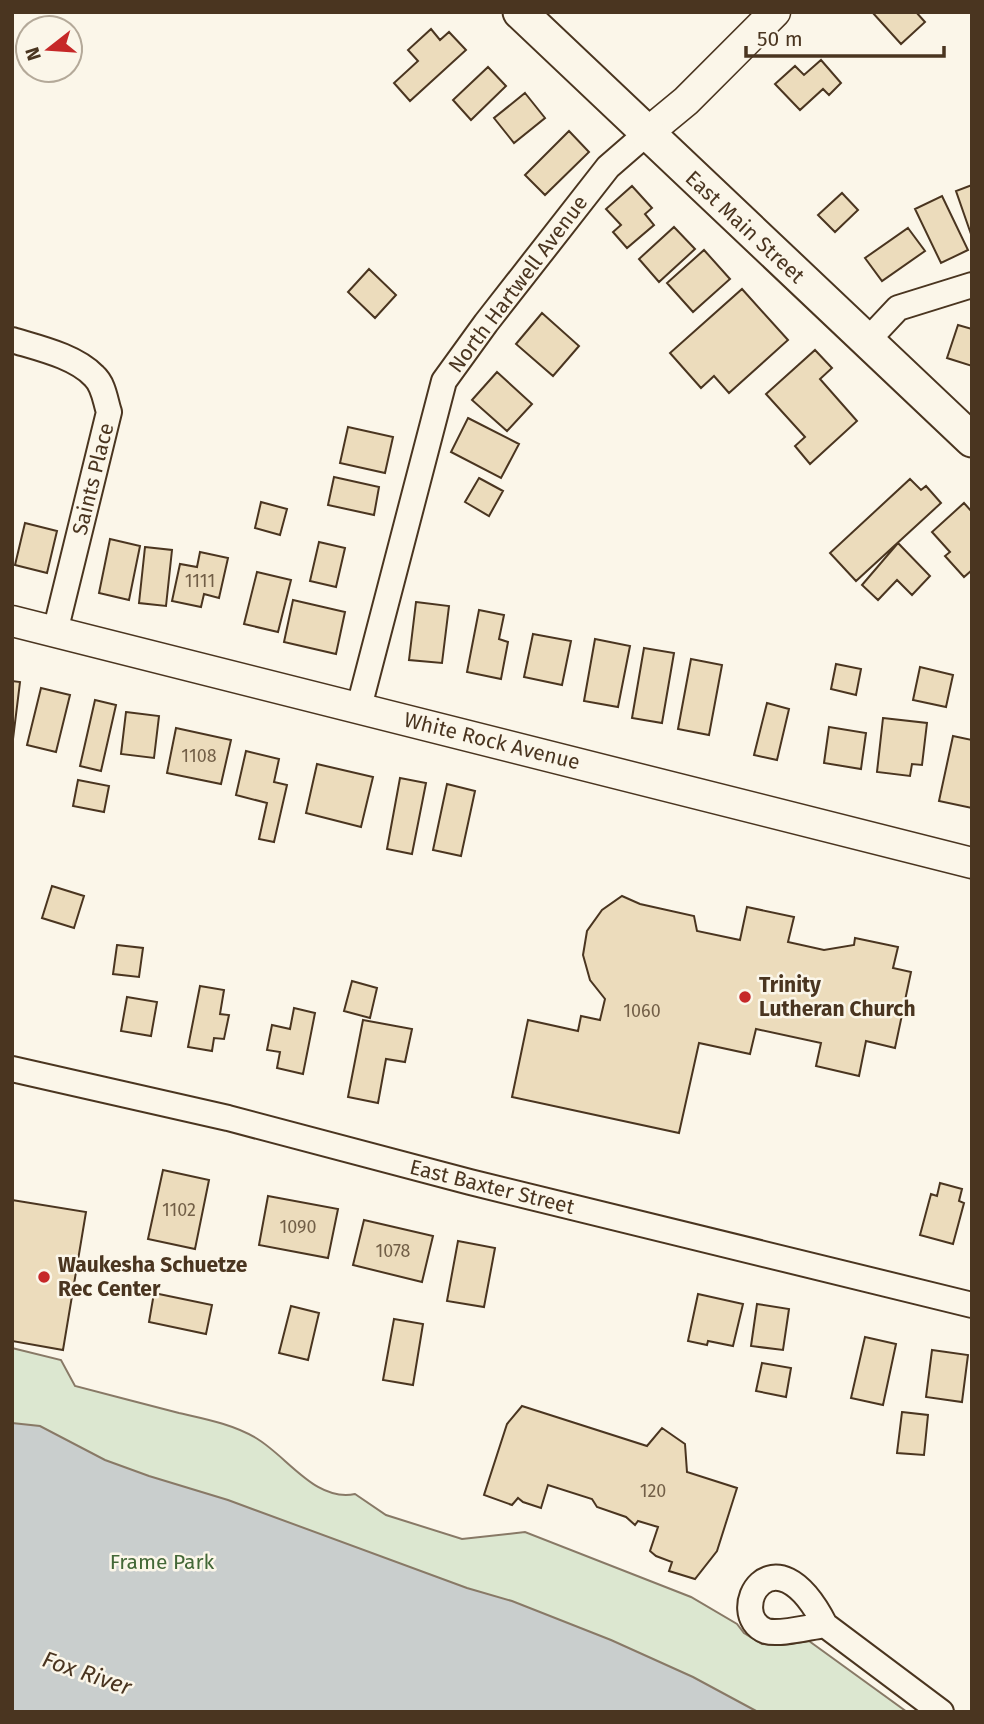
<svg xmlns="http://www.w3.org/2000/svg" width="984" height="1724" font-family="'Fira Sans',sans-serif">
<rect width="100%" height="100%" fill="#fbf6e9"/>
<path fill="#dce7d0" stroke="#887966" stroke-width="2" d="M12,1348l49,12 14,26c35,9 69,18 104,27 26,6 53,11 77,25 32,19 59,64 99,56l31,21 76,24 63,-7 166,65 46,27 7,9 18,11 21,1 26,-4 98,71h-895z"/>
<path fill="#c9cecd" stroke="#887966" stroke-width="2" d="M12,1423l28,3 65,34 44,16 79,24 239,88 45,13 99,39 82,37 65,35h-746z"/>
<path fill="#ecdcbc" stroke="#4a3520" stroke-width="2" d="M872,12h44l9,10 -24,22z
M431,29l9,11 9,-8 17,18 -56,51 -16,-18 24,-22 -10,-11z
M821,60l20,23 -12,12 -6,-6 -23,21 -25,-26 20,-18 9,9z
M488,67l18,19 -35,34 -18,-20z
M525,93l20,25 -31,25 -20,-25z
M569,131l20,21 -44,43 -20,-20z
M972,185v52l-16,-46z
M632,186l20,22 -7,6 9,11 -27,23 -14,-16 8,-7 -15,-16z
M842,193l16,17 -23,22 -17,-17z
M942,196l26,54 -27,13 -26,-54z
M674,227l21,22 -36,33 -20,-23z
M908,228l17,23 -43,30 -17,-23z
M704,250l26,29 -37,33 -26,-29z
M369,269l27,26 -21,23 -27,-26z
M742,289l46,51 -59,53 -15,-17 -13,12 -31,-35z
M542,313l37,33 -26,30 -37,-32z
M958,325l14,4v37l-25,-8z
M815,350l17,18 -12,11 37,42 -47,43 -15,-18 10,-9 -39,-43z
M497,372l35,32 -25,27 -35,-31z
M468,418l51,26 -18,34 -50,-26z
M348,427l45,10 -8,36 -45,-10z
M334,477l45,10 -5,28 -46,-10z
M479,478l24,13 -14,25 -24,-14z
M910,479l11,11 5,-4 15,17 -85,78 -26,-28z
M261,502l26,7 -7,26 -25,-7z
M964,503l8,9v58l-8,7 -19,-21 5,-4 -18,-20z
M25,523l32,8 -10,42 -32,-8z
M110,539l30,7 -11,54 -30,-7z
M319,542l26,6 -9,39 -26,-6z
M898,543l32,33 -18,19 -15,-15 -19,20 -16,-15z
M145,547l27,3 -6,56 -27,-3z
M200,552l28,6 -9,40 -15,-4 -3,13 -29,-6 8,-37 17,3z
M257,572l34,8 -13,52 -34,-8z
M293,600l52,12 -9,42 -52,-12z
M416,602l33,4 -7,57 -33,-3z
M479,610l25,5 -5,24 9,3 -7,37 -34,-7z
M533,634l38,7 -9,44 -38,-8z
M595,639l35,7 -12,61 -34,-6z
M644,648l30,5 -12,70 -30,-5z
M691,659l31,6 -13,70 -31,-6z
M836,664l25,5 -5,26 -25,-6z
M920,667l33,8 -7,32 -33,-7z
M12,681l8,1 -7,57h-1z
M41,688l29,7 -14,57 -29,-7z
M95,700l21,5 -15,66 -21,-5z
M767,703l22,6 -12,51 -23,-5z
M126,712l33,4 -5,42 -33,-4z
M883,718l44,5 -5,42 -10,-1 -2,12 -33,-4z
M829,727l37,6 -5,36 -37,-6z
M176,728l55,12 -10,44 -54,-11z
M953,736l19,4v68l-33,-7z
M246,751l33,8 -5,23 13,3 -13,57 -15,-3 8,-36 -31,-8z
M317,764l56,13 -12,50 -55,-14z
M400,778l26,5 -14,71 -25,-5z
M78,780l31,6 -5,26 -31,-6z
M447,784l28,7 -14,65 -28,-6z
M52,886l32,10 -10,32 -32,-10z
M622,896l18,8 54,12 3,15 43,9 7,-33 47,10 -6,25 36,8 30,-5 1,-7 43,9 -5,21 18,4 -16,76 -29,-7 -7,35 -43,-10 5,-23 -65,-14 -6,25 -51,-11 -20,90 -167,-36 16,-77 50,11 3,-15 19,4 5,-21 -15,-19 -7,-25 4,-24 15,-21z
M117,945l26,3 -4,29 -26,-3z
M352,981l25,7 -7,30 -26,-7z
M200,986l24,4 -4,24 9,1 -5,24 -10,-1 -2,13 -24,-4z
M127,997l30,5 -6,34 -30,-5z
M294,1008l21,5 -12,61 -26,-6 3,-16 -13,-2 5,-25 18,4z
M363,1020l49,9 -7,33 -19,-3 -8,44 -30,-6z
M163,1170l46,10 -14,69 -47,-10z
M940,1183l22,6 -3,12 5,2 -11,41 -33,-9 11,-41 6,2z
M268,1196l70,13 -10,49 -69,-13z
M12,1200l74,12 -23,138 -51,-9z
M364,1220l69,16 -11,46 -69,-17z
M458,1241l37,7 -11,59 -37,-6z
M154,1293l58,12 -6,29 -57,-12z
M698,1294l45,10 -10,42 -25,-5 -1,4 -19,-4z
M757,1304l32,5 -6,41 -32,-4z
M291,1306l28,7 -11,47 -29,-7z
M394,1319l29,5 -10,61 -30,-5z
M865,1337l31,7 -13,61 -32,-7z
M932,1350l36,5 -6,47 -36,-5z
M762,1363l29,5 -5,29 -30,-6z
M522,1406l125,40 15,-18 23,16 2,28 50,16 -20,63 -22,28 -26,-8 3,-9 -16,-6 -6,-5 8,-24 -20,-6 -3,4 -9,-8 -29,-10 -5,-8 -44,-14 -7,23 -18,-6 -5,-4 -6,7 -28,-10 23,-71z
M902,1412l26,3 -4,40 -27,-2z"/>
<g fill="none" stroke-linecap="round" stroke-linejoin="round">
<g stroke="#4a3520" stroke-width="28">
<path id="minor" d="M12,340c26,8 63,16 82,36 10,9 11,24 15,36l-54,220
M867,341l31,-33 74,-23
M359,707l85,-326 42,-58 122,-156 38,-33
M12,1069l216,49 242,64 502,123
M825,1625c-16,2 -46,10 -59,6 -42,-16 7,-108 59,-6l116,87"/>
</g>
<g stroke="#4a3520" stroke-width="33">
<path id="tertiary" d="M646,134l40,-33 89,-89
M12,621l960,242"/>
</g>
<g stroke="#4a3520" stroke-width="37">
<path id="secondary" d="M520,12l452,428"/>
</g>
<use href="#minor" stroke="#fbf6e9" stroke-width="24"/>
<use href="#tertiary" stroke="#fbf6e9" stroke-width="30"/>
<use href="#secondary" stroke="#fbf6e9" stroke-width="33"/>
</g>
<g fill="#c62828" stroke="#fbf6e9" stroke-width="2.5">
<circle cx="745" cy="997" r="7"/>
<circle cx="44" cy="1277" r="7"/>
</g>
<g text-anchor="middle" dominant-baseline="central" stroke-width="5" stroke-linejoin="round" paint-order="stroke">
<g font-size="18" fill="#725f47">
<text x="200" y="581">1111</text>
<text x="199" y="756">1108</text>
<text x="642" y="1011">1060</text>
<text x="179" y="1210">1102</text>
<text x="298" y="1227">1090</text>
<text x="393" y="1251">1078</text>
<text x="653" y="1491">120</text>
</g>
<g font-size="21" fill="#4a3520" stroke="#fbf6e9">
<text transform="translate(745 227) rotate(43)">East Main Street</text>
<text transform="translate(518 284) rotate(-53)">North Hartwell Avenue</text>
<text transform="translate(93 479) rotate(-76)">Saints Place</text>
<text transform="translate(492 741) rotate(14)">White Rock Avenue</text>
<text transform="translate(492 1187) rotate(14)">East Baxter Street</text>
</g>
<g font-size="21" font-weight="bold" fill="#4a3520" stroke="#fbf6e9" text-anchor="start">
<text x="759" y="985">Trinity<tspan x="759" dy="24">Lutheran Church</tspan></text>
<text x="58" y="1265">Waukesha Schuetze<tspan x="58" dy="24">Rec Center</tspan></text>
</g>
<g font-size="21" fill="#436837" stroke="#fbf6e9">
<text x="162" y="1562">Frame Park</text>
</g>
<g font-size="23" font-style="italic" fill="#4a3520" stroke="#fbf6e9">
<text transform="translate(87 1673) rotate(19)">Fox River</text>
</g>
</g>
<rect width="984" height="1724" fill="none" stroke="#4a3520" stroke-width="28"/>
<g transform="translate(49 49) rotate(253)"><circle r="33" fill="#fbf6e9" stroke="#b4a999" stroke-width="2"/>
<path d="M0-5L12 26L0 18L-12 26Z" fill="#c62828"/>
<text y="-10" font-size="19" font-weight="bold" text-anchor="middle" fill="#4a3520">N</text>
</g>
<path d="M746 46v10h198v-10" fill="none" stroke="#4a3520" stroke-width="3.5"/>
<text x="757" y="46" font-size="21" fill="#4a3520" stroke="#fbf6e9" stroke-width="5" paint-order="stroke">50 m</text>
</svg>
